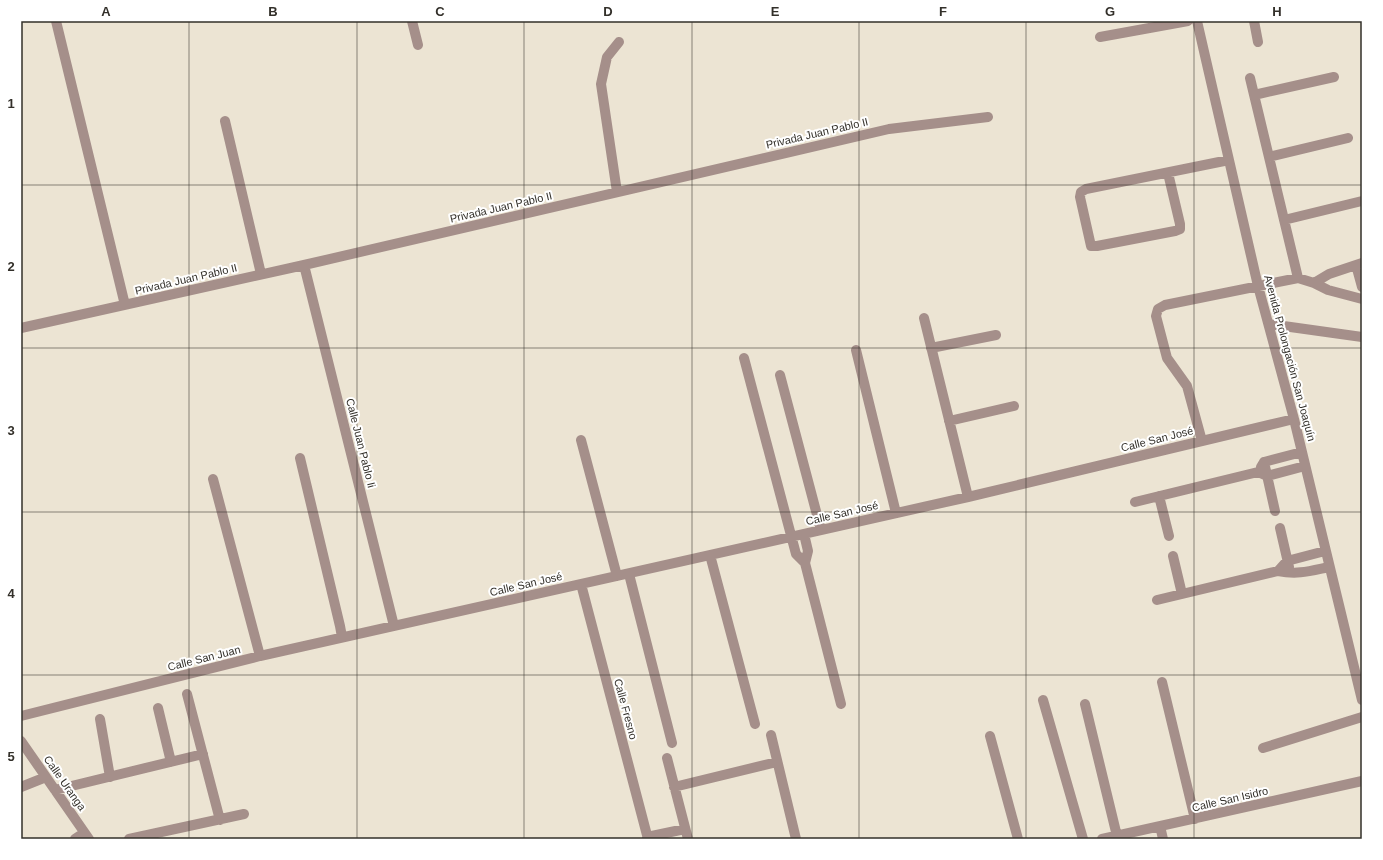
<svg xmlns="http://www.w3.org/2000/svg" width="1383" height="860" font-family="Arial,sans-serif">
<rect width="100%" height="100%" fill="#ece4d3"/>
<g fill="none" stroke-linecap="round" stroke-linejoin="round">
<path stroke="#a58f8a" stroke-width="10" d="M56,21l69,284
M412,21l6,24
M1197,21l61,265 36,133 68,281
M1254,21l4,21
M1100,37l88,-16
M1250,78l48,200
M1254,95l80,-18
M225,121l36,153
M1269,157l79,-19
M1168,173l12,51v5l-5,2 -78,15h-6l-11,-49 1,-5 5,-3 143,-29
M617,192l-16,-108 6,-27 12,-15
M1284,220l78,-19
M304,265l90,361
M1356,265l6,22
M1314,283l15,-9 33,-11
M924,318l44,179
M1269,324l93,13
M21,328l283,-63 585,-136 99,-12
M931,348l65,-13
M856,350l40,163
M744,358l52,196 9,9
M780,375l41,155
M949,421l65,-15
M581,440l36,136
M1202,441l-15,-55 -20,-28 -11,-42 2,-7 7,-4 133,-27 16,5 14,7 34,9
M300,458l40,168 2,11
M1264,462l11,49
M1261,467l3,-5 38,-10
M213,479l47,177
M1159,496l10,40
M1135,502l123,-30 9,4 38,-10
M1280,528l9,39
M804,534l4,17 -3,12 36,141
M710,555l45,169
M1173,556l9,38
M1278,571l9,-10 38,-10
M629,574l43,169
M581,584l67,255
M1157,600l121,-29c20,4 32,0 51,-4
M1162,682l33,137
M187,694l33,126
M1043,700l40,139
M1085,704l32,132
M158,708l13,54
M21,716l239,-60 708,-159 326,-78
M100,719l10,58
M771,735l25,104
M990,736l28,103
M21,741l68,98
M1263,748l99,-31
M667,758l21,81
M21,787l25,-10
M674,787l103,-25
M55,790l148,-36
M1160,826l3,13
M647,837l38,-8
M75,839l9,-6
M129,839l115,-25
M1102,839l260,-58"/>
</g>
<path fill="none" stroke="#33302a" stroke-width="1" stroke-opacity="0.55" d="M189,21v818M357,21v818M524,21v818M692,21v818M859,21v818M1026,21v818M1194,21v818M21,185h1341M21,348h1341M21,512h1341M21,675h1341"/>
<g text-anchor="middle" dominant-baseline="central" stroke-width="4" stroke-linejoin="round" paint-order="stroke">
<g font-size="11" fill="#33302a" stroke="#fff">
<text transform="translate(817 133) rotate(-13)">Privada Juan Pablo II</text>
<text transform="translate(501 207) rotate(-13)">Privada Juan Pablo II</text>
<text transform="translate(186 279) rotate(-13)">Privada Juan Pablo II</text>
<text transform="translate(1290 358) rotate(75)">Avenida Prolongación San Joaquín</text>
<text transform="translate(1157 439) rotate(-14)">Calle San José</text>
<text transform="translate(361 443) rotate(76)">Calle Juan Pablo Ii</text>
<text transform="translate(842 513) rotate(-13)">Calle San José</text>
<text transform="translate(526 584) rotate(-13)">Calle San José</text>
<text transform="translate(204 658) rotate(-14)">Calle San Juan</text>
<text transform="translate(626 709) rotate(75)">Calle Fresno</text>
<text transform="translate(65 783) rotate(55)">Calle Uranga</text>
<text transform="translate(1230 799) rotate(-13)">Calle San Isidro</text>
</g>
</g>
<rect width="1383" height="860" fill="none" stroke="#ffffff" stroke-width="44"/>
<rect x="22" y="22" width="1339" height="816" fill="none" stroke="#33302a" stroke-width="1.5"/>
<g font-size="13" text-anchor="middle" font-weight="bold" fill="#33302a">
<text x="106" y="16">A</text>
<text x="273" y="16">B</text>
<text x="440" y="16">C</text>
<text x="608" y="16">D</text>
<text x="775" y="16">E</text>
<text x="943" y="16">F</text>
<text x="1110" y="16">G</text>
<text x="1277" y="16">H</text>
<text x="11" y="108">1</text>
<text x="11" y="271">2</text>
<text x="11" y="435">3</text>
<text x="11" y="598">4</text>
<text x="11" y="761">5</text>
</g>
</svg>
